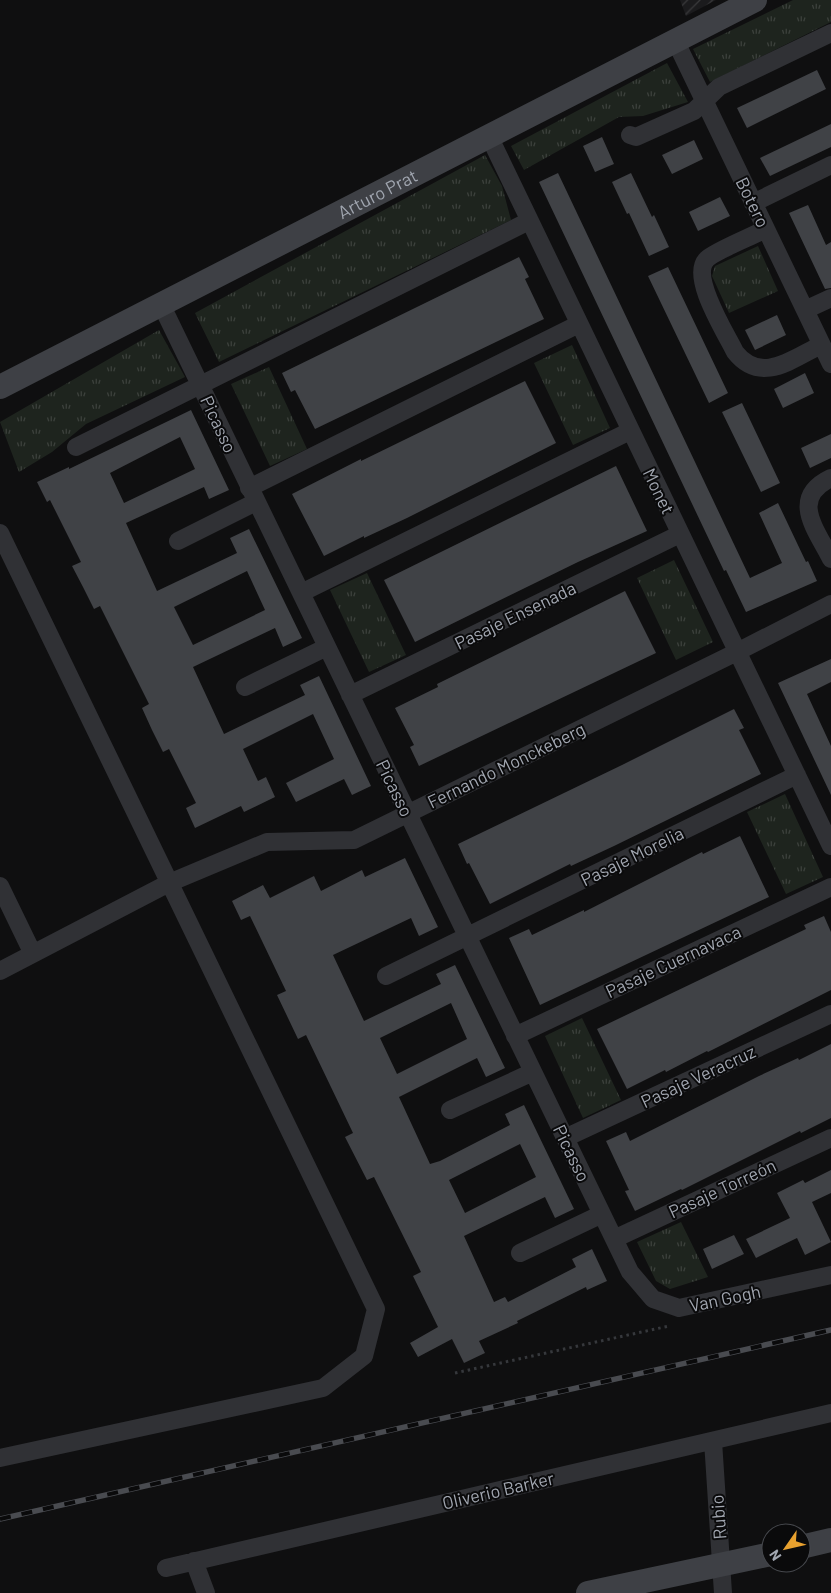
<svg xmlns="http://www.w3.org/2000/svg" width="831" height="1593" font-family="Barlow,sans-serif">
<defs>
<pattern id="industrial-furrows" width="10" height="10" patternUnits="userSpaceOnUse" patternTransform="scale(1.25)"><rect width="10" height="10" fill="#1b1b1d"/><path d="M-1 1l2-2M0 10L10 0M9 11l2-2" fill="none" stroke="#39393b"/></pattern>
<pattern id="grass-tufts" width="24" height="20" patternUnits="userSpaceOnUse" patternTransform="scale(1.25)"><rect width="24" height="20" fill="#1e241e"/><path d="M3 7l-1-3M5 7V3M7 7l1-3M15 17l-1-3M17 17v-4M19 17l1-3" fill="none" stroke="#3c413c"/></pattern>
</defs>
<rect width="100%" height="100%" fill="#0f0f10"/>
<path fill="url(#industrial-furrows)" d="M680,0h36l-30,16z"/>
<path fill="url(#grass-tufts)" d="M793,0h38v22l-121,60 -17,-33z
M667,63l21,39 -45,14 -24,1 -95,53 -13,-24z
M485,155l17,31 9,34 -292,142 -24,-49z
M758,246l20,45 -49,22 -17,-37 3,-10z
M159,330l26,47 -99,47 -34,28 -33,20 -19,-50z
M572,345l38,83 -37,17 -39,-82z
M269,367l38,82 -37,17 -39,-82z
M674,560l39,82 -37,18 -39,-82z
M367,573l39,82 -37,17 -39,-82z
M785,794l38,83 -37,17 -39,-82z
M582,1018l39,82 -38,18 -38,-82z
M681,1222l27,55 -38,12 -14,-8 -19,-39z"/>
<path fill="#404246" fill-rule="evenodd" d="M817,70l9,19 -79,39 -10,-20z
M831,124v23l-61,29 -10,-18z
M602,137l12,27 -19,8 -12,-26z
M694,140l9,19 -31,15 -10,-19z
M558,173l192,405 32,-15 -23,-50 19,-10 28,59 2,-1 9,20 -71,31 -20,-42 -2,1 -185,-389z
M631,173l21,44 2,-2 15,32 -20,9 -20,-43 -2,1 -15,-32z
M720,197l10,19 -32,15 -9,-19z
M808,205l18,40 5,-3v46l-6,1 -36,-76z
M519,257l10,20 -4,2 19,40 -229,110 -20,-39 -4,2 -9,-19z
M668,267l60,126 -19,10 -61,-127z
M777,315l9,20 -31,15 -10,-20z
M805,373l9,20 -31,15 -9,-19z
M525,381l31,62 -149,75 -43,20v-2l-40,20 -32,-62 69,-35v2z
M742,403l38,80 -19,9 -39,-80z
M191,410l38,80 -20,9 -5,-12 -78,36 31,68 80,-38 -7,-15 19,-9 53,109 -19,9 -8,-19 -82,39 31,67 81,-39 -5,-10 19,-9 52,110 -19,9 -8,-16 -48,23 -10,-19 48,-24 -21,-45 -70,35 15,32 8,-4 9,20 -31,15 -3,-6 -46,22 -9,-20 10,-5 -27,-54 -6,3 -11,-22 -10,-22 7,-4 -49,-98 -6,3 -11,-22 -11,-21 9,-4 -31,-62 -3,2 -10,-20 32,-15v2zM180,437l15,32 -71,34 -14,-30zM247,571l18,39 -72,35 -19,-38z
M831,434v24l-21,10 -9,-20z
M616,466l31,65 -69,31 -163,80 -31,-62z
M625,591l31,62 -237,113 -9,-19 4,-2 -19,-37 43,-21 -1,-3z
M831,659v23l-24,12 24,52v49l-53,-112z
M734,709l10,19 -5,2 22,44 -147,72 -43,20 -1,-2 -80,40 -21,-41 -2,1 -9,-20 164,-79z
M740,836l29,61 -229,108 -31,-67 20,-9 3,6 52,-25v2l118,-60 1,2z
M405,858l33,69 -19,9 -8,-18 -78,37 31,66 77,-37 -5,-10 19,-9 50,103 -19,9 -9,-19 -78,39 31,67 10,-3 70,-36 -5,-11 19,-9 50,104 -19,9 -10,-21 -81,39 30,66 11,-5 3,5 68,-35 -4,-8 20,-10 15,32 -20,9 -1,-3 -69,34 1,2 -39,18 6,12 -21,10 -12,-24 -34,18 -8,-14 28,-16 -25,-51 8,-4 -47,-95 -7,3 -22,-43 8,-4 -47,-98 -8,4 -10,-21 -11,-23 9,-4 -36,-75 -9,4 -9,-19 31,-16 7,13 44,-22 7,15 41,-21 3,7zM451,1003l16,36 -70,35 -17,-36zM520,1144l16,33 -71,36 -16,-33z
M824,916l7,16v58l-123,62 -1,-1 -41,21 -1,-2 -38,19 -30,-60 209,-100 -2,-4z
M831,1044v74l-30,15 -1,-2 -118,59 -1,-1 -46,22 -10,-20 4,-1 -23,-49 20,-9 4,9 129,-65 39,-18 1,2z
M831,1170v23l-19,9 19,40 -26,13 -8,-17 -41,20 -10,-19 44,-21 -13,-25 26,-13 2,3z
M734,1235l10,19 -32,15 -9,-20z"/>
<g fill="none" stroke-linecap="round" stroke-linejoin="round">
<path stroke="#36383c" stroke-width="3" stroke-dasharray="2.5 4" stroke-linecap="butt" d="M455,1373l214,-47"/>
<path stroke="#303135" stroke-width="18" d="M675,40l156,324
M630,135l6,2 58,-26 25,-24 112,-54
M489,136l342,710
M753,203l78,-38
M766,229c-13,7 -51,22 -59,30 -18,17 19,74 28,93 26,33 57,7 86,-7
M161,304l469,968 23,27 26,9 152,-33
M805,310l26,-12
M76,447l453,-226
M831,478c-42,20 -15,51 0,81
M249,488l330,-164
M0,533l376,776 -12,47 -41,32 -323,70
M178,541l78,-39
M301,593l329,-162
M245,687l82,-40
M350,695l330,-161
M0,886l33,68
M0,971l169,-88 98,-41 87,-2 383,-188 94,-48
M386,976l411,-201
M515,1036l316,-149
M450,1110l83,-38
M565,1138l266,-124
M614,1239l217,-101
M520,1253l82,-39
M713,1441l10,152
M194,1561l12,32
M166,1568l665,-155"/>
<g stroke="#3e4045" stroke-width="24">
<path id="s1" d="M0,387l755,-387"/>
<path d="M801,1547l30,-7"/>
<path d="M588,1593l183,-39"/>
</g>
<g stroke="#494b50" stroke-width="5.5">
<path id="rail" d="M0,1519l831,-189"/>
</g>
<use href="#rail" stroke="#0a0a0b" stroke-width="4" stroke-dasharray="11" stroke-linecap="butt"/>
</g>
<g text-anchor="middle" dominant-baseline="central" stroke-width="4" stroke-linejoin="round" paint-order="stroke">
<g font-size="18" fill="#a1a6b0" stroke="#0a0a0b">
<text stroke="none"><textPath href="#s1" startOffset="424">Arturo Prat</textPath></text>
<text transform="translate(753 202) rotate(64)">Botero</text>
<text transform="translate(219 424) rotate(65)">Picasso</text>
<text transform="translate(659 491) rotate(64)">Monet</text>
<text transform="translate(515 615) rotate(-26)">Pasaje Ensenada</text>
<text transform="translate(506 765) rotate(-26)">Fernando Monckeberg</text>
<text transform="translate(395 788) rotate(64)">Picasso</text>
<text transform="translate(632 856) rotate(-26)">Pasaje Morelia</text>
<text transform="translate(673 961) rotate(-25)">Pasaje Cuernavaca</text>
<text transform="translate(698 1076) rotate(-25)">Pasaje Veracruz</text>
<text transform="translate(572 1153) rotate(64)">Picasso</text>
<text transform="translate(722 1188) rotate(-25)">Pasaje Torreón</text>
<text transform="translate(725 1298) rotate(-12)">Van Gogh</text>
<text transform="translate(498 1490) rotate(-13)">Oliverio Barker</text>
<text transform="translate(718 1517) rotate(-94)">Rubio</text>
</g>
</g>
<g transform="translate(786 1548) rotate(236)"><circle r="24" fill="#0a0a0b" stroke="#46484d"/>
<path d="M0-4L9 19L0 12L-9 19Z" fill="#e8a12f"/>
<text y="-8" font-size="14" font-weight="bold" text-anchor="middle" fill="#a1a6b0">N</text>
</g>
</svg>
